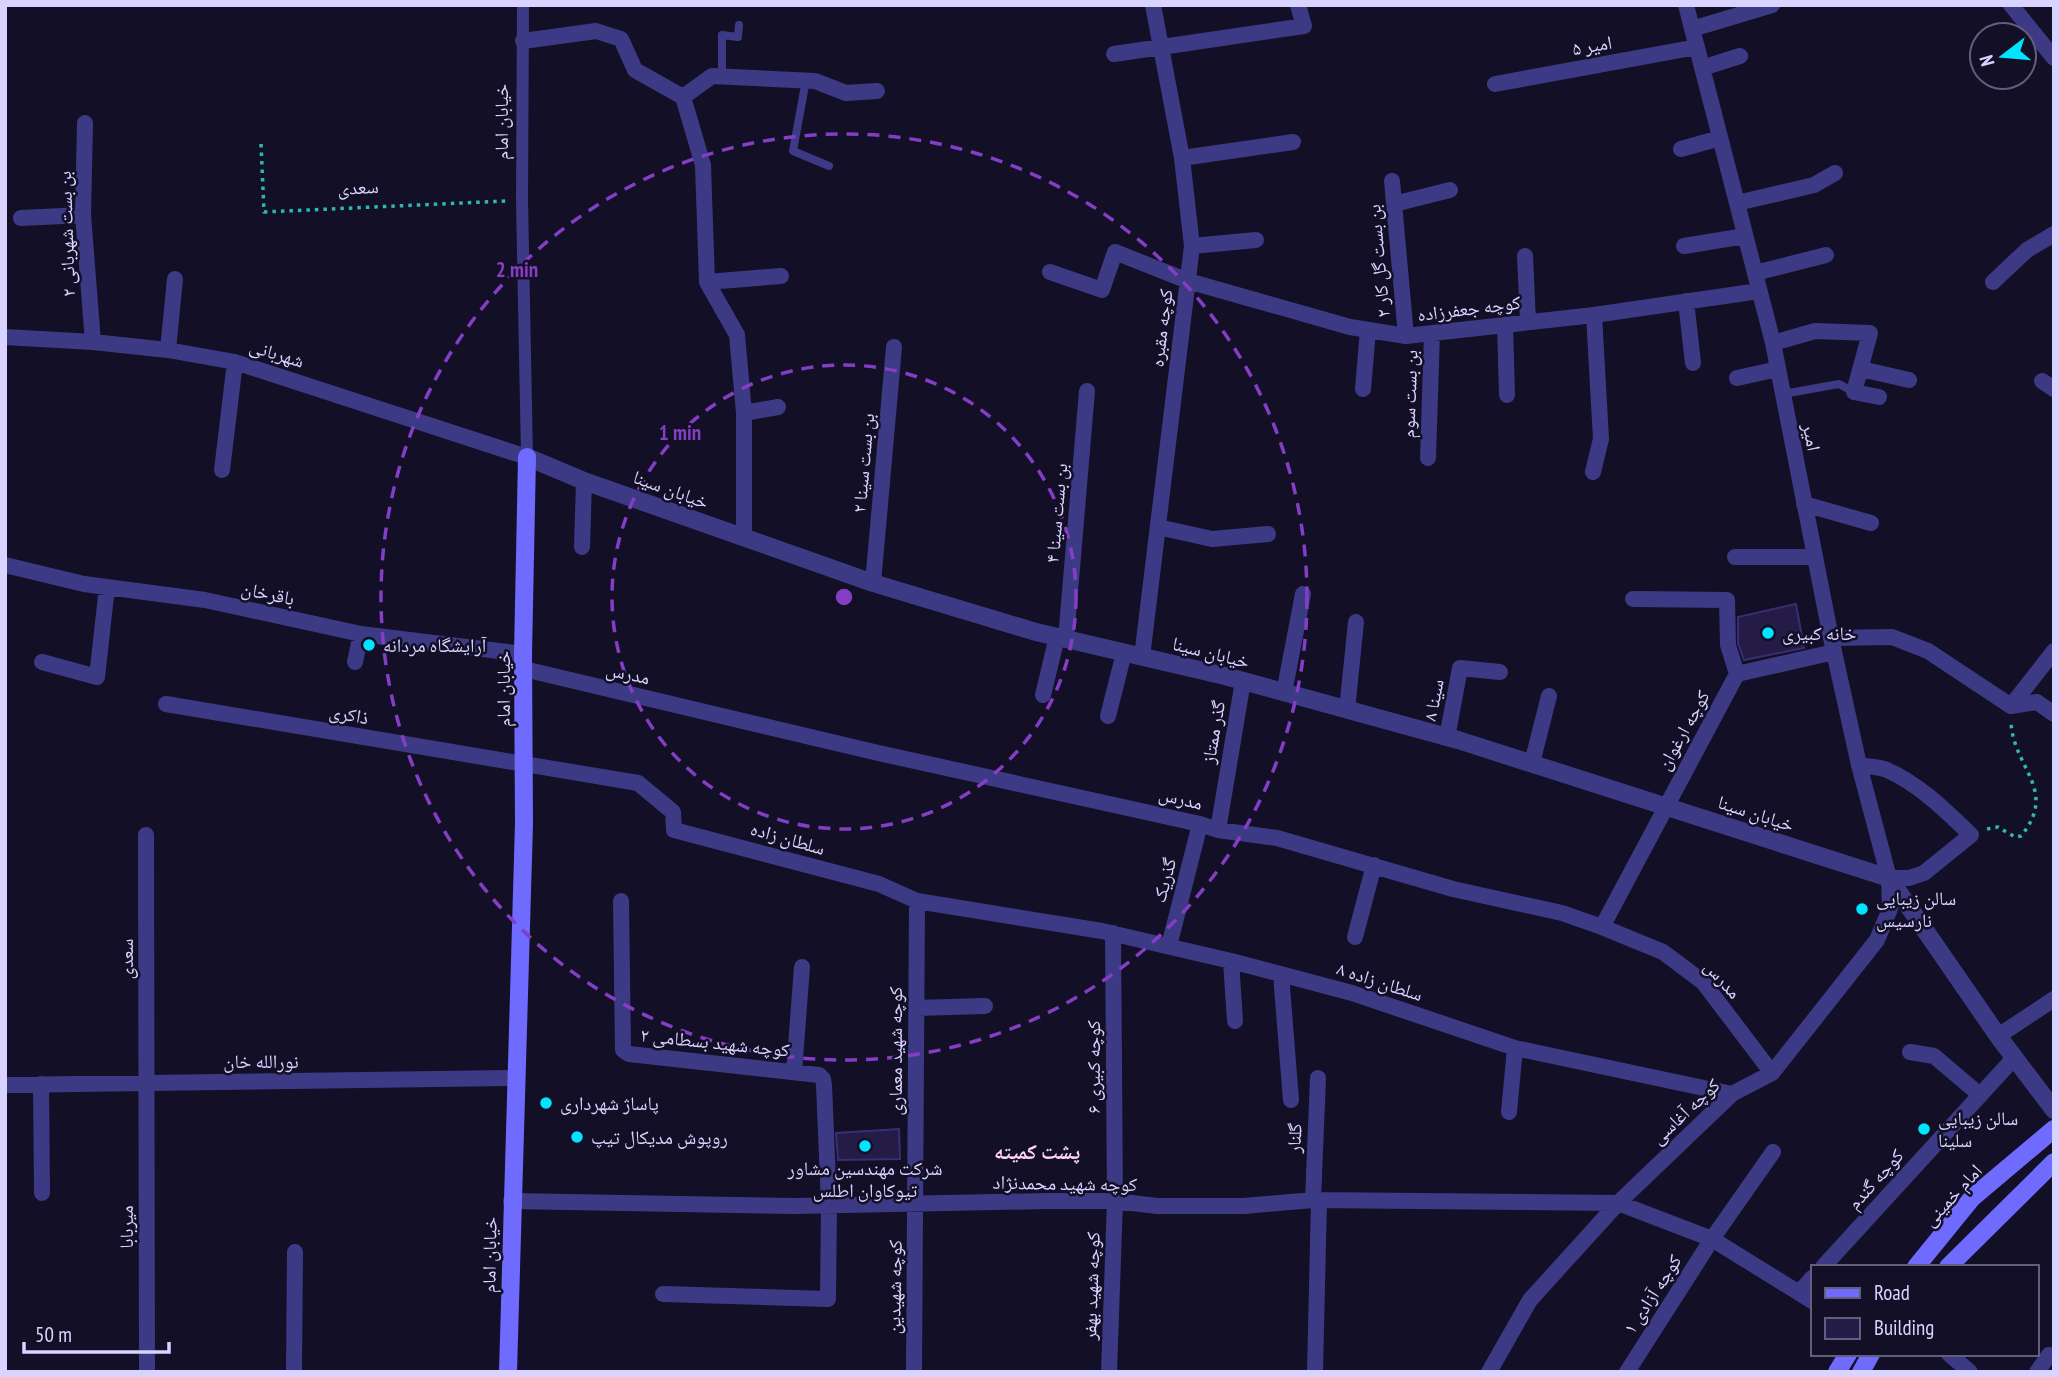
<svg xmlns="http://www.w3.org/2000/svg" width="2059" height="1377" font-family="'PT Sans Narrow','Noto Naskh Arabic',sans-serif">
<rect width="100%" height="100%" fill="#130f26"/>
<path fill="#241b47" stroke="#3b2d73" stroke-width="2" d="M1796,604l8,44 -60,12 -6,-17v-26z
M899,1129l1,30 -62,1 -2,-27z"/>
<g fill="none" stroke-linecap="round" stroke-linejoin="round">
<path stroke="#2fb8b0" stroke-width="3.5" stroke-dasharray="3.5 5" stroke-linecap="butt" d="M261,144l3,68 242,-11
M1987,829l11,-2 17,10 6,-1c38,-46 -8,-68 -10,-114"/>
<path stroke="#3d3a85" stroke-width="8" d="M722,76v-41l16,2 1,-12
M806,80l-13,71 36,15
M1783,394l56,-10 15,8"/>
<path stroke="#3d3a85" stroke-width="12" d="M523,5l-1,195 5,257"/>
<path stroke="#3d3a85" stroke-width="16" d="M2011,5l43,53
M1692,29l80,-24
M523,41l73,-10 25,8 14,31 48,27 20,68 4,117 30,53 7,78v125
M1114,54l190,-28 -6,-21
M1702,68l38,-12
M1495,84l202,-37
M683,97l29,-21 103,5 31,12 31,-2
M85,123l-2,92 10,127
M1681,149l39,-11
M1182,158l111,-16
M1392,181l14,155
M1737,203l77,-18 21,-12
M1394,204l56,-14
M21,218l62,-3
M1192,246l64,-6
M1684,246l61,-10
M1525,256l3,66
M1050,272l52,18 13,-38 73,29 162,46 56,9 188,-21 165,-24
M1755,273l71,-18
M707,282l74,-6
M1993,282l34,-32 27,-16
M1686,301l7,62
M1505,325l2,70
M5,337l88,5 75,8 67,12 292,95
M1773,343l42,-12 55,2 -16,59 25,5
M168,350l7,-71
M1861,369l48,11
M1737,378l41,-9
M2042,381l12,8
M1363,389l5,-59
M744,413l34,-6
M1428,458l4,-125
M222,470l13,-108
M1593,472l8,-33 -7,-124
M1804,504l67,19
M1158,527l54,12 56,-5
M582,547l2,-66
M1735,557h79
M5,565l79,19 121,16 156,34 162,20
M873,583l21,-236
M1633,599l94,1 1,45 9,29
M1831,638l61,-1 36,14 83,55
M1066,639l21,-248
M1142,657l50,-411 -10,-88 -29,-153
M42,662l55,15 10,-90
M355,662l6,-28
M524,669l350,83 326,72 18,6 59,8 176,51 109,24 40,14 61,25 40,30 69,91
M1737,674l97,-22
M1284,693l19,-99
M1043,695l14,-58
M166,704l472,79 35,29 1,18 205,54 38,17 185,30 129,30 121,32 163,55 217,46
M2011,706l43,-55
M2011,706l26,-4 17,12
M1347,710l9,-88
M1108,716l16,-63
M1447,738l13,-70 40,4
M1532,763l17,-67
M1859,765c8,2 20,1 28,5 32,14 59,41 84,65l-47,38 -15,5h-20
M1218,830l25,-149
M146,835l1,537
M621,901l2,149 6,4 190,21 4,4 1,6 5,120 -1,94 -165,-5
M1602,927l135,-253
M1355,937l19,-72
M1169,946l31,-122
M1231,961l4,60
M1281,975l10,125
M916,1008l69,-2
M1998,1036l56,-37
M1910,1052l24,4 46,39
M794,1072l8,-105
M41,1084l1,109
M5,1085l512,-7
M1509,1112l6,-64
M1313,1200l5,-122
M511,1201l285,5 252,-5h67l42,5h87l69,-6 305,3 94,36 100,62
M1823,1267l192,-210
M1800,1292l12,-14
M1949,1354l21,18
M294,1372l1,-120
M914,1372l3,-471
M1109,1372l6,-171 -2,-268
M1315,1372l4,-171
M1489,1372l41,-72 88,-97 114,-109 40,-21 105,-133 13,-31 -1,-31 -30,-113 -28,-127 -58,-295 -87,-338
M1627,1372l85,-133 61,-87
M2037,1372l12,-17"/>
<path stroke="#3d3a85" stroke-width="18" d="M527,457l57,24 289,102 163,49 189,44 233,64 431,138 109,158 56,74"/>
<path stroke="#6f6bff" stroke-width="18" d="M1916,1267l56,-69 82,-69
M1948,1267l106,-105
M508,1372l16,-549 -1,-169 4,-197
M1837,1372l11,-18
M1861,1372l10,-18"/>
</g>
<g fill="none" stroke="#843dc5" stroke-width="3.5" stroke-dasharray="12 9">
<circle cx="844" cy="597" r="232"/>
<circle cx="844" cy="597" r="463"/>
</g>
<g fill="#00e5ff" stroke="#130f26" stroke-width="2.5">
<circle cx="1768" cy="633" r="7"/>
<circle cx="369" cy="645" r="7"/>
<circle cx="1862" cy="909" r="7"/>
<circle cx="546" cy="1103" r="7"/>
<circle cx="1924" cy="1129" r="7"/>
<circle cx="577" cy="1137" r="7"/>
<circle cx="865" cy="1146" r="7"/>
</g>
<g text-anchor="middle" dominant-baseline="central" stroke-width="5" stroke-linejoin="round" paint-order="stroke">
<g font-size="19" fill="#d9d4ff" stroke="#130f26">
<text transform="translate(1592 45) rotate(-10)">امیر ۵</text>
<text transform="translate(501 122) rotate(-90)">خیابان امام</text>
<text transform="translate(358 187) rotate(-3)">سعدی</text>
<text transform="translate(66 234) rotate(-92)">بن بست شهربانی ۲</text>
<text transform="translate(1378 261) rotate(-95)">بن بست گل کار ۲</text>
<text transform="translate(1469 308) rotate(-7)">کوچه جعفرزاده</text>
<text transform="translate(1161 328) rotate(-83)">کوچه مقبره</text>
<text transform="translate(277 353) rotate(17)">شهربانی</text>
<text transform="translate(1409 394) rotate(-88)">بن بست سوم</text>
<text transform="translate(1812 437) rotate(79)">امیر</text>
<text transform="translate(863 463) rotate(-85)">بن بست سینا ۲</text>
<text transform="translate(671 489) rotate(20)">خیابان سینا</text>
<text transform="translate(1056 513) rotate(-85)">بن بست سینا ۴</text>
<text transform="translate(268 593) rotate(12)">باقرخان</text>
<text transform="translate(1211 652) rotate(14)">خیابان سینا</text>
<text transform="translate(628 673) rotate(12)">مدرس</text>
<text transform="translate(503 689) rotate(-90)">خیابان امام</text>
<text transform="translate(1433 700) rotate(-79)">سینا ۸</text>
<text transform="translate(349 714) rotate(10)">ذاکری</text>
<text transform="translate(1683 730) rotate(-61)">کوچه ارغوان</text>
<text transform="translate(1213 732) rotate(-80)">گذر ممتاز</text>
<text transform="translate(1181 798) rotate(14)">مدرس</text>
<text transform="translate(1756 813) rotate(18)">خیابان سینا</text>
<text transform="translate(788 838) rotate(16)">سلطان زاده</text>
<text transform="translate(1164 880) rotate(-75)">گذریک</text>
<text transform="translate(126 959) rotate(-90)">سعدی</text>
<text transform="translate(1723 979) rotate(48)">مدرس</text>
<text transform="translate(1380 981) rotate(18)">سلطان زاده ۸</text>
<text transform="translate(715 1042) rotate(6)">کوچه شهید بسطامی ۲</text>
<text transform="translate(895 1051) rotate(-90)">کوچه شهید معماری</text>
<text x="261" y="1061">نورالله خان</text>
<text transform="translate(1093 1067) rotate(-90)">کوچه کبیری ۶</text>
<text transform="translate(1685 1111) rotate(-43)">کوچه آغاسی</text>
<text transform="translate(1294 1138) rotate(-87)">گلنار</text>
<text transform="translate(1875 1179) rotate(-48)">کوچه گندم</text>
<text transform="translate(1065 1183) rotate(1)">کوچه شهید محمدنژاد</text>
<text transform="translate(1952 1195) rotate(-47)">امام خمینی</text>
<text transform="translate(126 1227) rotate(-90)">میربابا</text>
<text transform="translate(489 1255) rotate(-89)">خیابان امام</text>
<text transform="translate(1091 1286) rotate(-88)">کوچه شهید بهفر</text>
<text transform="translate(894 1287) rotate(-89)">کوچه شهیدین</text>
<text transform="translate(1652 1294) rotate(-57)">کوچه آزادی ۱</text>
</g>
<g font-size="19" fill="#d9d4ff" stroke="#130f26" text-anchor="start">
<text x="1782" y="633">خانه کبیری</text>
<text x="383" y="645">آرایشگاه مردانه</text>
<text x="1876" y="898">سالن زیبایی<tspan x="1876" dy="22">نارسیس</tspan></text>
<text x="560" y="1103">پاساژ شهرداری</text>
<text x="1938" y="1118">سالن زیبایی<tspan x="1938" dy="22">سلینا</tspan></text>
<text x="591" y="1137">روپوش مدیکال تیپ</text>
<text x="865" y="1168" text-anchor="middle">شرکت مهندسین مشاور<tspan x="865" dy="22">تیوکاوان اطلس</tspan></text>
</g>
<g font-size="21" font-weight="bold" fill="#ffd6f0" stroke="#130f26">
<text x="1037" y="1151">پشت کمیته</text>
</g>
</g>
<circle cx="844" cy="597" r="10" fill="#843dc5" stroke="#130f26" stroke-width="3.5"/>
<g font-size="21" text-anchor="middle" font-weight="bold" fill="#843dc5" stroke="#130f26" stroke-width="5" stroke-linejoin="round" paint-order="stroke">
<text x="517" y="277">2 min</text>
<text x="680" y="440">1 min</text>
</g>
<rect width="2059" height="1377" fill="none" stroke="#d9d4ff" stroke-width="14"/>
<rect x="1811" y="1265" width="228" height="91" fill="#130f26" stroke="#625e7d" stroke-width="2"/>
<rect x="1825" y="1288" width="35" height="10" fill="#6f6bff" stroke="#625e7d" stroke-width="2"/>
<text x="1874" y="1300" font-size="21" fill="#d9d4ff">Road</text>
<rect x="1825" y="1318" width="35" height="21" fill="#241b47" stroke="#625e7d" stroke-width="2"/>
<text x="1874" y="1335" font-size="21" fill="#d9d4ff">Building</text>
<g transform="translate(2003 56) rotate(254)"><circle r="33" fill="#130f26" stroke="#625e7d" stroke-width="2"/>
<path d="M0-5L12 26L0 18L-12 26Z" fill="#00e5ff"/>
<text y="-10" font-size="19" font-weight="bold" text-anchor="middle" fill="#d9d4ff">N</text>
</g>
<path d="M24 1342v10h145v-10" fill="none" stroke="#d9d4ff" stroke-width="3.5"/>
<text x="35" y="1342" font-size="21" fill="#d9d4ff" stroke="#130f26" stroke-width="5" paint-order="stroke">50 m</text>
</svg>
